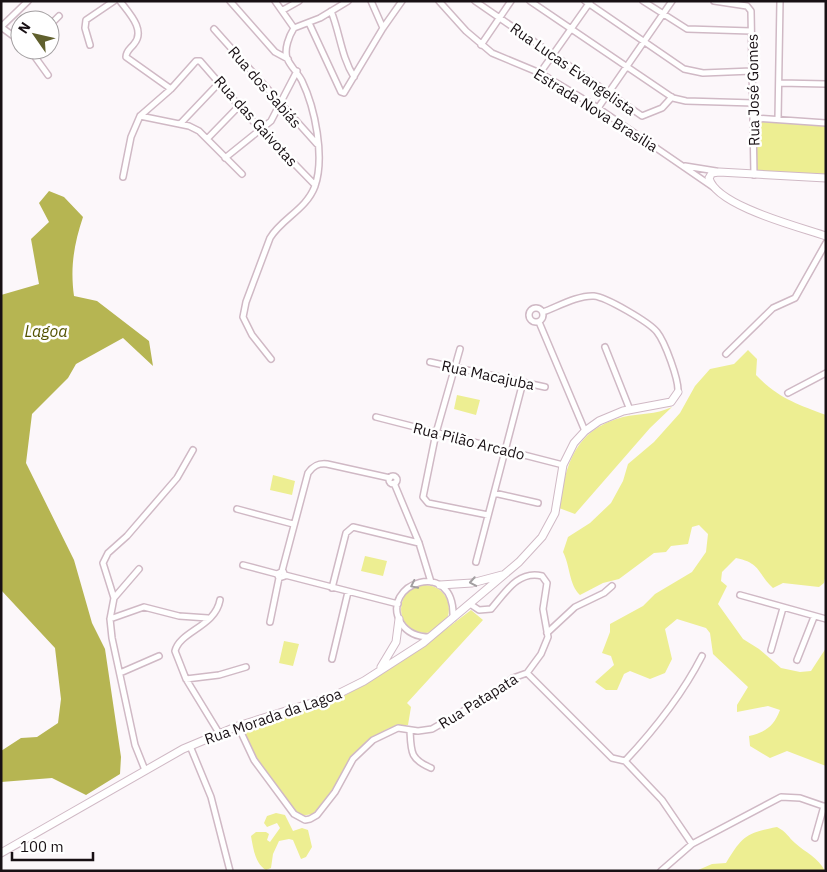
<svg xmlns="http://www.w3.org/2000/svg" width="827" height="872" font-family="'IBM Plex Sans',sans-serif">
<rect width="100%" height="100%" fill="#fcf7fa"/>
<path fill="#edee92" d="M753,116l73,6v52l-75,-3z
M748,350l9,9 -1,16c22,23 41,29 70,40v159l-2,9 -5,4 -36,-4 -10,5c-16,-15 -12,-25 -37,-30l-14,14 -1,9 6,5 -9,18 25,35 16,10 22,19 19,4 11,-1 15,-23v118l-39,-15 -17,7 -20,-12 -1,-10c17,-4 25,-10 31,-26l-12,-4 -31,6v-7l11,-18 -35,-33 -3,-21 -4,-5 -29,-9 -12,10 7,30 -7,14 -15,6 -20,-8 -6,3 -7,16h-11l-11,-8 19,-17 -3,-9 -9,-3 8,-21v-8l33,-18 12,-12 37,-22 14,-20 2,-18 -9,-9 -7,2 -4,17 -17,2 -5,6 -12,1 -35,26 -16,4 -23,12c-11,-10 -10,-30 -17,-43l5,-15 22,-14 21,-20 12,-22 5,-17 26,-22 26,-29 15,-27 15,-17 24,-5z
M457,395l23,5 -4,15 -22,-6z
M672,407l-22,21 -75,86 -16,-6c7,-44 15,-78 64,-91 17,-4 32,-2 49,-10z
M273,475l22,6 -3,14 -22,-5z
M365,556l22,5 -4,15 -22,-5z
M401 609a24 24 0 1 1 48 0a24 24 0 1 1-48 0Z
M471,610l12,10 -76,83 4,4 -3,18 -19,3 -19,11 -21,22 -6,17 -30,36 -14,2 -43,-59 -12,-20 2,-7 100,-35 95,-62z
M284,641l15,3 -6,22 -14,-3z
M276,813l9,2 8,16 9,-3 6,2 4,17 -6,10 -5,2 -8,-19 -4,-1 -10,2 -6,13 -2,14 -5,2c-11,-6 -13,-23 -15,-34l5,-4h10l3,2 -2,6 3,2 10,-14 -3,-5 -10,4 -3,-4 3,-7z
M777,827c10,5 11,10 18,16 11,10 23,14 30,28h-129l16,-7 14,-1c16,-26 19,-30 51,-36z"/>
<path fill="#b6b552" d="M49,191l15,6 19,20c-9,27 -13,50 -9,79l23,5 52,40 4,25 -30,-28 -47,26 -8,14 -36,36 -6,49 48,97 18,63 13,26 16,108 -1,17 -34,21 -34,-17 -51,4v-31l20,-13 16,-1 21,-14 3,-24 -6,-51 -54,-58v-295l38,-11 -8,-45 18,-17 -10,-19z"/>
<g fill="none" stroke-linecap="round" stroke-linejoin="round">
<g stroke="#d0b9c5" stroke-width="8">
<path id="minor" d="M120,1c9,12 26,29 14,43 -4,5 -8,7 -8,13l45,32
M230,1l45,51 13,7
M275,1l19,27
M371,1l12,27
M439,1l27,30 26,22 48,20 58,35 115,79
M475,1l167,115 20,-8 10,-11
M530,1l143,97 13,3 68,2
M585,1l99,68 19,4 49,-2
M643,1l44,28 64,2
M714,1l33,5 4,5 3,164
M283,10l16,-9
M331,11c9,22 10,45 23,66
M309,23l32,69 3,1 39,-65 19,-27
M50,25l9,-9
M1,27l27,-26
M1,27l19,14
M214,29l103,115
M90,45l-5,-17 1,-8 28,-19
M481,45l30,-44
M30,50l18,25
M540,73l50,-71
M780,83l46,1
M598,108l74,-107
M140,116l49,10 10,5 43,43
M754,118l72,5
M778,119l2,-118
M180,124l39,-41
M208,138l32,-33
M225,158l46,-37 26,-50
M685,166l31,5
M123,177l8,-40 9,-21 31,-27 25,-28h4l47,54 68,70
M529 315a7 7 0 1 1 14 0a7 7 0 1 1-14 0Z
M543,312c14,-5 35,-17 51,-16 12,1 55,26 63,36 8,10 22,48 21,60
M539,322l46,109
M605,347l25,63
M460,349l-24,84 -13,64 5,6 60,12
M726,354l47,-46 22,-10 31,-55
M271,359l-19,-24 -9,-18 3,-15 24,-64c12,-20 36,-28 45,-52 10,-29 0,-78 -13,-105 -4,-8 -12,-15 -15,-23 -3,-9 2,-22 7,-30l26,-10 28,-17
M430,362l115,25
M788,393l38,-20
M376,417l187,48
M389 480a4 4 0 1 1 8 0a4 4 0 1 1-8 0Z
M394,483l25,60 12,39
M494,493l44,10
M237,509l56,15
M476,562l47,-180
M243,565l34,9
M282,571l26,-98c5,-7 10,-10 19,-9l63,14
M285,575l113,29
M332,588l14,-55 7,-6 66,16
M740,595l86,24
M114,598l25,-29
M110,619l34,-12 35,9 29,2
M270,622l9,-44 -2,-4 6,-3 2,5 -6,2
M547,633l28,-26 29,-14 8,-7
M430,637c-12,0 -22,-3 -29,-14 -23,-39 55,-67 52,-5
M771,650l12,-42
M332,659l16,-67
M797,660l17,-43
M120,673l39,-17
M527,673l85,85 13,3 37,39 30,44
M186,679l33,-4 27,-8
M238,726l16,34 40,54 11,6 5,-1 7,-4 18,-23 18,-33 20,-19 25,-12 20,3 14,-2 59,-34 22,-17 14,-5 14,-19 7,-17 -5,-28 4,-26 -5,-7c-24,-6 -37,17 -51,33l-12,1 -9,-6
M410,730c1,22 0,29 21,38
M219,733l-33,-54 -11,-28c5,-20 40,-24 45,-51
M190,746l21,51 19,74
M625,761c30,-32 57,-66 77,-105
M145,770l-10,-25 -23,-107 -2,-19 4,-21 -11,-35 5,-10 19,-17 50,-58 16,-28
M815,838l9,-32
M661,871l31,-27 89,-47 19,1 26,9"/>
</g>
<g stroke="#d0b9c5" stroke-width="9">
<path id="tertiary" d="M826,178l-107,-6 -7,1 -3,5c7,28 91,49 117,58
M440,585l32,-2 30,-8
M381,667l15,-25 3,-23
M1,853l182,-104 55,-23 96,-30 30,-15 59,-38 96,-81 23,-25 13,-24 8,-48 11,-22 11,-12 14,-10 24,-10 48,-9 7,-10"/>
</g>
<use href="#minor" stroke="#fff" stroke-width="5"/>
<use href="#tertiary" stroke="#fff" stroke-width="7"/>
</g>
<defs><path id="oneway-chevron" d="M-2-3.5L2.5 0L-2 3.5" fill="none" stroke-width="1.6" stroke-linecap="round" stroke-linejoin="round" transform="scale(1.25)"/></defs>
<g stroke="#a39fa1">
<use href="#oneway-chevron" transform="translate(473 582) rotate(170)"/>
<use href="#oneway-chevron" transform="translate(414 585) rotate(154)"/>
</g>
<g text-anchor="middle" dominant-baseline="central" stroke-width="5" stroke-linejoin="round" paint-order="stroke">
<g font-size="15" fill="#181014" stroke="#fff">
<text transform="translate(573 69) rotate(35)">Rua Lucas Evangelista</text>
<text transform="translate(265 87) rotate(49)">Rua dos Sabiás</text>
<text transform="translate(753 90) rotate(-91)">Rua José Gomes</text>
<text transform="translate(596 110) rotate(32)">Estrada Nova Brasilia</text>
<text transform="translate(256 121) rotate(48)">Rua das Gaivotas</text>
<text transform="translate(488 375) rotate(12)">Rua Macajuba</text>
<text transform="translate(469 441) rotate(14)">Rua Pilão Arcado</text>
<text transform="translate(478 701) rotate(-32)">Rua Patapata</text>
<text transform="translate(273 716) rotate(-19)">Rua Morada da Lagoa</text>
</g>
<g font-size="16" font-style="italic" fill="#535201" stroke="#fff">
<text x="46" y="331">Lagoa</text>
</g>
</g>
<rect width="827" height="872" fill="none" stroke="#181014" stroke-width="5"/>
<g transform="translate(35 35) rotate(304)"><circle r="24" fill="#ffffff" stroke="#a39fa1"/>
<path d="M0-4L9 19L0 12L-9 19Z" fill="#60602d"/>
<text y="-8" font-size="14" font-weight="bold" text-anchor="middle" fill="#181014">N</text>
</g>
<path d="M12 852v8h81v-8" fill="none" stroke="#181014" stroke-width="2.5"/>
<text x="20" y="852" font-size="15" fill="#181014" stroke="#ffffff" stroke-width="4" paint-order="stroke">100 m</text>
</svg>
